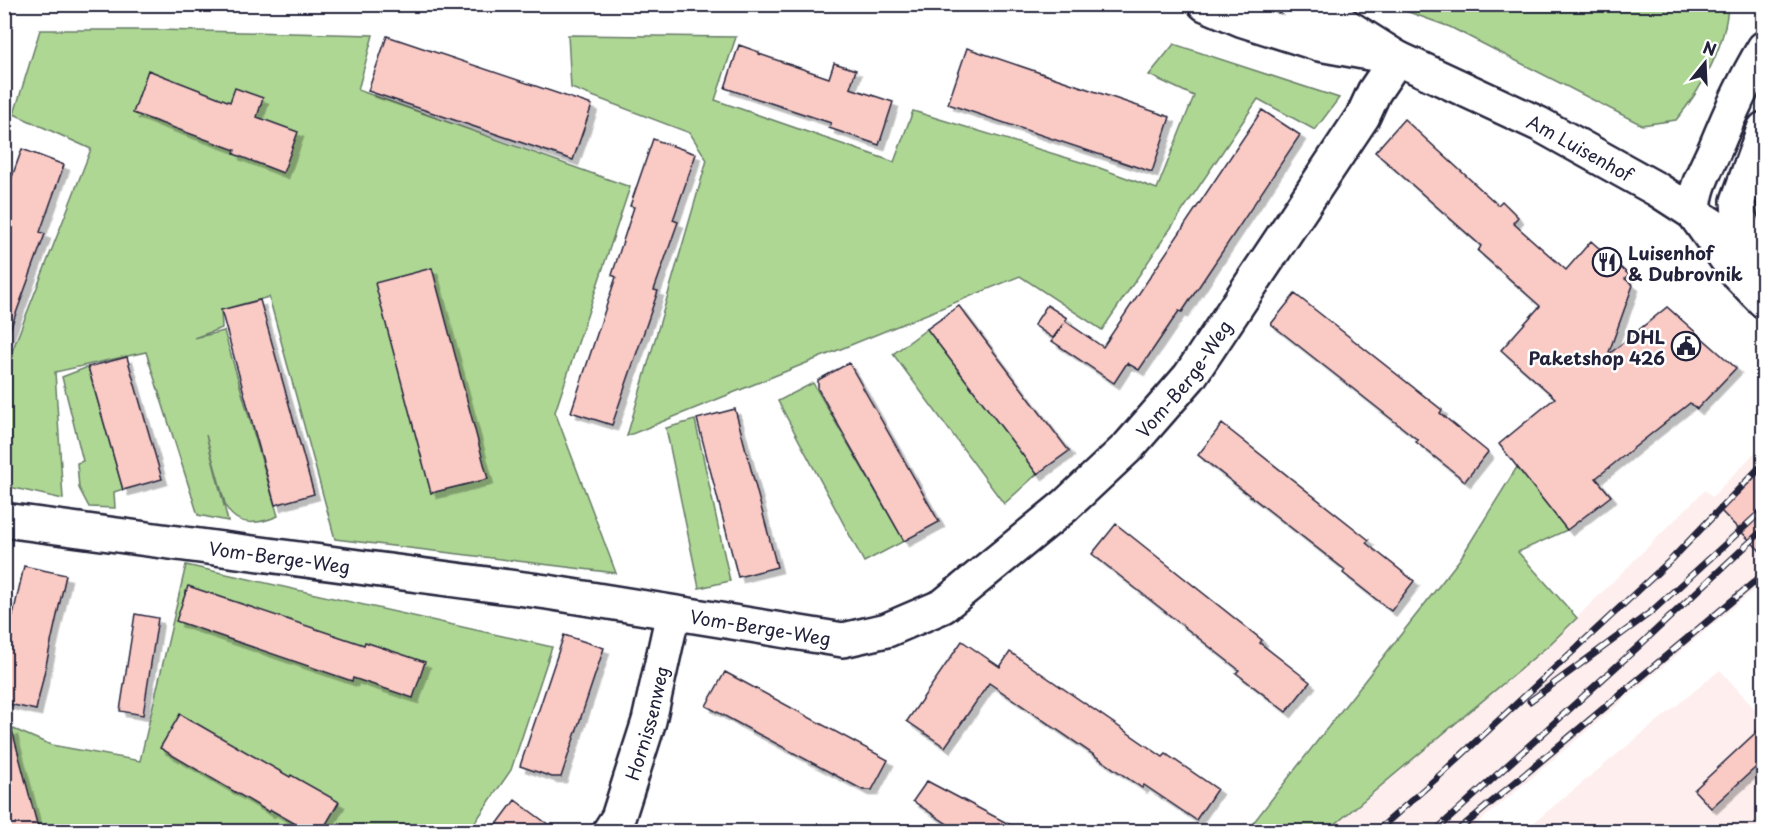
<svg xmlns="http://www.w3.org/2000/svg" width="1768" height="836" font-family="'Playpen Sans',sans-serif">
<defs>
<filter id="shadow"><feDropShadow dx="5.5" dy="5.5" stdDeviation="0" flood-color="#0004"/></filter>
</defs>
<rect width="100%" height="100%" fill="#fff"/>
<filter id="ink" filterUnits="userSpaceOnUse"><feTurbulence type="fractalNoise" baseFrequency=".0167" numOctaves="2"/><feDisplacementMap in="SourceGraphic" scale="12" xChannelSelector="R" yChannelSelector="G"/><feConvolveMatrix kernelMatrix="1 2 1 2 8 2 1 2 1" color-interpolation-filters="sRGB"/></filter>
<g filter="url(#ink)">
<path fill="#feefee" d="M1763,444v138l-294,249 -142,1 222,-187 156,-155 7,7z
M1720,670l43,48v113l-241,1z"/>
<path fill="#aed794" stroke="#687c68" stroke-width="1.5" d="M1389,5l339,-1v1c-2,40 -26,84 -52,115l-34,5 -192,-98z
M40,30h117l216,5 -15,55 272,97 -75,225 61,161 -281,-34 -66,-242 -48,13 1,18 -28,10 30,-7 54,185c-19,8 -40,12 -52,-9l-20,-72 22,86 -30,-6 -52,-163 -91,20 8,127 -58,-13 -1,-114 87,-223 -77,-35z
M568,35l168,2 -21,63 179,62 19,-51 184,56 60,22 37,-93 -45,-21 25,-31 165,54 -24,32 -57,-31 -156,231 -82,-54 -393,160 80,-276 -17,-27 -119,-45z
M927,329l110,145 -33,30 -111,-150z
M88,367l35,122 -9,3 1,16 -26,-1 -10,-19 -2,-25 6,-2 -21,-84z
M813,383l91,158 -40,21 -86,-161z
M695,420l35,161 -31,7 -33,-160z
M1517,467l50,63 -49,22 59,66 -28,27 -222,186 -81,1 214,-273z
M186,565l366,82 -41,123 -42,61h-464l-1,-106 47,20 89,16z"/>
<path fill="#facac5" stroke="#22223b" stroke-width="1.5" filter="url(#shadow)" d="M387,36l205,69 -19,55 -205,-69z
M739,45l20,7v2l70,24 5,-15 22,7 -6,18 43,14 -14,43 -50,-17 2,-5 -106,-35z
M967,48l203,69 -18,55 -204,-68z
M148,70l82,32 5,-14 28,10 -6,19 41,15 -15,41 -49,-19 1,-4 -102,-37z
M1262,110l38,25 -118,177 -3,-1 -40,59 -12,-7 -13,20 -62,-42 11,-17 -10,14 -19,-13 13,-20 20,13 -2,3 38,26z
M1404,119l94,86 4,-4 16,16 -5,6 53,47 25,-29 38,34 -4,4 8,6 -25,70 59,-48 69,61 -39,41 -7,-6 -94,75 15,18 -44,34 -68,-86 56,-46 -54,-48 39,-44 -62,-55 3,-5 -106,-94z
M653,139l43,15 -23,66 5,2 -24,68 4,1 -46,134 -41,-13 45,-135 -4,-2 22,-68 -4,-1z
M22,149l42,16 -24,67 5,2 -38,104 -3,-1v-138z
M432,268l56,211 -57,14 -56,-210z
M1295,294l147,116 -2,3 48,39 -23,29 -49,-39 2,-2 -147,-116z
M260,300l54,194 -39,11 -54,-195z
M959,306l110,145 -32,23 -110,-145z
M127,357l35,122 -39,11 -35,-123z
M849,363l90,159 -35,19 -86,-152v-9z
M735,409l42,158 -39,10 -41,-158z
M1222,424l147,116 -3,3 48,38 -23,30 -48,-38 2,-3 -147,-115z
M1764,468v87l-43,-44z
M1116,524l146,116 -2,3 50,39 -24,30 -50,-39 3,-3 -147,-116z
M24,566l42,9 -30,135 -32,-7v-48z
M188,586l176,59 1,-3 60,20 -12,36 -60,-20 -1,3 -176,-60z
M135,614l23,4 -15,97 -23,-4z
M564,635l40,13 -43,129h-9l-32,-11z
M962,641l38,26 10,-15 153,105 3,-3 51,35 -21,31 -52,-35 -2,3 -153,-105 -44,64 -38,-26z
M725,672l163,88 -16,30h-9l-157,-84z
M180,714l110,63 1,-2 48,27 -17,29h-14l-37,-21 -2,2 -109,-64z
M1764,725v35l-53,48 -17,-18z
M12,730l21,79 6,22h-35v-100z
M927,781l95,50h-64l-45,-30z
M515,800l42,31h-65z"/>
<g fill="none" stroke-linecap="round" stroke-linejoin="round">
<g stroke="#22223b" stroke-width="38">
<g id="minor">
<path id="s1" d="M4,520l543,72 296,48 44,-10 56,-24 122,-100 64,-60 61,-70 173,-260 11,-24 23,-34"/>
<path id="s2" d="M609,832l9,-14 31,-97 24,-108"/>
</g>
</g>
<g stroke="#22223b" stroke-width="38">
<g id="major">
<path d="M1205,4l38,16 76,24 61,11"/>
<path id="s3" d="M1295,4l34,11 68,43 142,66 119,66 96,62"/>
<path d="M1764,48c-20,33 -34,65 -49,101 -9,20 -23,43 -20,66l40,56 29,30"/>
<path d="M1756,254l-17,-37 -1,-16 26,-72"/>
</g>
</g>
<use href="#minor" stroke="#fff" stroke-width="33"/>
<use href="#major" stroke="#fff" stroke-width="33"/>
<g stroke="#22223b" stroke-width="7">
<path id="rail" d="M1530,701l121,-89 113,-103
M1376,832l64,-57 232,-216 92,-96
M1434,832l206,-187 124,-116
M1456,832l308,-258"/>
</g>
<use href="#rail" stroke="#fff" stroke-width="4.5" stroke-dasharray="14" stroke-linecap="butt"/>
</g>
</g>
<defs>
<g id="restaurant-ring" transform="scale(1.5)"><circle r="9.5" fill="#fff" stroke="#22223b" stroke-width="1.5"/><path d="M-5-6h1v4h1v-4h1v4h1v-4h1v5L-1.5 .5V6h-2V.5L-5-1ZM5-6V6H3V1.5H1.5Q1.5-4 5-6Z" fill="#22223b"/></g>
<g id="civic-ring" transform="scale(1.5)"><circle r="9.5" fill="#fff" stroke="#22223b" stroke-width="1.5"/><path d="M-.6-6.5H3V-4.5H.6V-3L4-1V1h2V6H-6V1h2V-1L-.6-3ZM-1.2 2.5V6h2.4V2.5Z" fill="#22223b"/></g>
</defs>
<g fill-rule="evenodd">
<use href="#restaurant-ring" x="1607" y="262"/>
<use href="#civic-ring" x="1686" y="346"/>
</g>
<g text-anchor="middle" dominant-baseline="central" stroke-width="5" stroke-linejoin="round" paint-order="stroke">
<g font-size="18" fill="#22223b" stroke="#fff">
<text stroke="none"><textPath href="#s3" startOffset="320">Am Luisenhof</textPath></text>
<text stroke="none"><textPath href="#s1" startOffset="1286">Vom-Berge-Weg</textPath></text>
<text stroke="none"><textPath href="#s1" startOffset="278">Vom-Berge-Weg</textPath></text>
<text stroke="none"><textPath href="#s1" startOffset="764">Vom-Berge-Weg</textPath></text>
<text stroke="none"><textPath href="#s2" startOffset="116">Hornissenweg</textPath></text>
</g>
<g font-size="18" font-weight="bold" fill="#22223b" stroke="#fff" text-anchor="start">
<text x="1628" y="252">Luisenhof<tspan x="1628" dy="21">&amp; Dubrovnik</tspan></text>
<text x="1665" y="336" text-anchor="end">DHL<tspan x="1665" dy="21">Paketshop 426</tspan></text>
</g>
</g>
<rect width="1768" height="836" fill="none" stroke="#fff" stroke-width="24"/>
<rect x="12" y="12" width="1744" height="812" fill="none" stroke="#22223b" stroke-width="2" filter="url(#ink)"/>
<g transform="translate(1705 63) rotate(18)" stroke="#ffffff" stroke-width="4.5" paint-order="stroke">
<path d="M0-4.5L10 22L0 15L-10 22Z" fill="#22223b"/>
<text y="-9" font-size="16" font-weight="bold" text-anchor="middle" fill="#22223b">N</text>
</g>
</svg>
